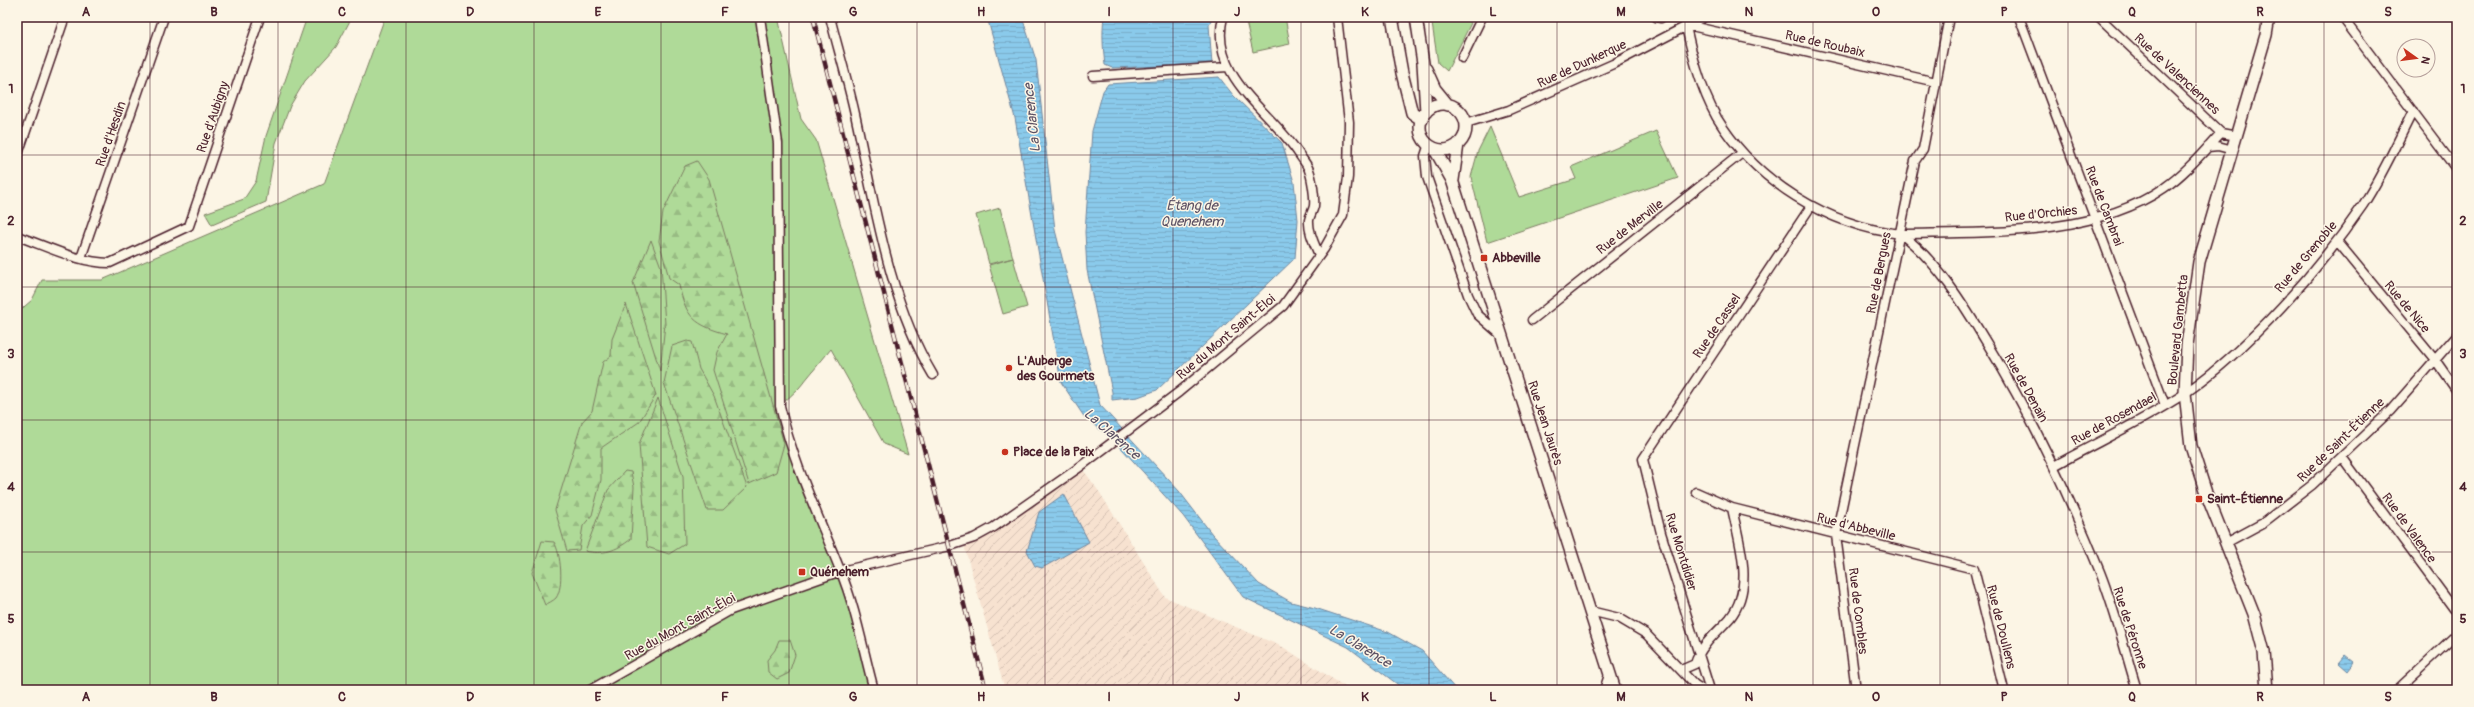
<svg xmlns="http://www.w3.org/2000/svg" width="2474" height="707" font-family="Pangolin,sans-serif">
<defs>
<pattern id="industrial-furrows" width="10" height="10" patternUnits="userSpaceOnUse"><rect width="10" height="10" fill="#f7e2d0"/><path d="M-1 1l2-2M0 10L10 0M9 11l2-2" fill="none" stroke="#d5c1b3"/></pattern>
<pattern id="forest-firs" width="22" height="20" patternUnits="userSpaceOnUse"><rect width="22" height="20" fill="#afda98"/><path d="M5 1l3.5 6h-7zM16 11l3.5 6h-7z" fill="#98bb83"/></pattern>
<pattern id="water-rules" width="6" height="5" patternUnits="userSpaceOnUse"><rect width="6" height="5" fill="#8acaeb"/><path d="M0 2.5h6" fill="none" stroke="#79adca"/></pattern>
</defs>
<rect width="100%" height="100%" fill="#fcf5e5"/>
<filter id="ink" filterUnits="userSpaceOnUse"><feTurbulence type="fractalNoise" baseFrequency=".025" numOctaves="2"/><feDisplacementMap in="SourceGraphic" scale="8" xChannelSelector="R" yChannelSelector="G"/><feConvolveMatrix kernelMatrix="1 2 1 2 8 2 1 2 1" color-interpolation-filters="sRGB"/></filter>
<g filter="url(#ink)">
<path fill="url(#industrial-furrows)" d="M1077,469l8,3 15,21 65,104 118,50 67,43h-345l-42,-148 11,-4z"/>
<path fill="#afda98" stroke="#7c7c62" d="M307,17h45l-16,30 -31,34 -15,25 -14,37 -10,59 -54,23 -7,-12 39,-14 12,-18 10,-45z
M385,17h393l23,102 15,21 92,314 -24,-10 -53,-95 -32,39 -19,18 61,165 33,119h-857v-377l15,-13 10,-20h60l222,-96z
M1245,17h40l5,27 -37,8z
M1431,17h31l9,6 -24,48 -9,-8z
M1490,127l29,70 57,-18 -5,-12 85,-36 22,47 -191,64 -16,-65 7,-26z
M1000,208l13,50 -24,6 -13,-49z
M1013,258l14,49 -24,7 -14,-49z"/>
<path fill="url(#forest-firs)" stroke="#7c7c62" d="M697,161l12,18 75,265 -8,28 -27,12 -36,-114 4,-18 10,-18c-32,-9 -41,-16 -48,-49l-10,-7 -10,-37 4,-29 22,-46z
M651,240l10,27 4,57 -5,47 -27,-88z
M626,304l30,91 -17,27 -38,26v32l-9,35 -9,11 -4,24 -12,1 -12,-41 27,-88 10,-11 11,-49 8,-6 1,-17z
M687,341l5,1 7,27 15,27 33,91 -24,23h-16l-43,-127 8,-37z
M658,398l25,78 2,68 -16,10 -22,-7 -8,-103z
M625,471l6,1 3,15 -3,52c-15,12 -28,16 -46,12l23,-61z
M542,541l12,1c7,11 10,45 2,56 -3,3 -8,5 -11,7l-13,-32z
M779,640h11l5,15 -6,18 -12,6 -9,-7 -1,-12 8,-10z"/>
<path fill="url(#water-rules)" stroke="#70869e" d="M987,17h35l14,43 19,170 45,175 79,86 33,43 47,50 32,18 24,6 73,24 34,19 34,39h-51l-57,-43 -105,-50 -60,-81 -69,-76 -29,-22 -24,-36 -46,-264z
M1104,17h108l-3,8 3,39 -100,4 -7,-3c-2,-16 -3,-33 -1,-48z
M1219,77l14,18 49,48 12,39 4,38 -3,38 -138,132 -19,7 -26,3v-8l-25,-122 -2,-38 7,-101 11,-40 5,-7z
M1064,494l25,48 -47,26 -7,-2 -8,-15 12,-39z
M2346,655l9,7 -7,9 -9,-8z"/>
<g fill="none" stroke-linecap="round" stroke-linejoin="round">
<g stroke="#4a1f2b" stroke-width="11">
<path id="street" d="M760,17l18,126 2,263c14,60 38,108 60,164 16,38 23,80 34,120
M830,17c8,32 18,65 25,97 19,86 33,186 78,261
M1223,17c-15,60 48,94 76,137 3,5 8,10 10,16 3,8 6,27 5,36 -1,5 -4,9 -5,14 -1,12 6,25 10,35
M1656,17l5,1
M1684,17c7,34 16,71 33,101 38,63 111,108 184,116 84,-2 192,3 263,-46 22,-15 40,-37 57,-55l16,3
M2019,17l146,388
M2099,17l122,116
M2342,17l115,153
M1687,25l249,57
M1462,58l20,-41
M1093,76l135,-9
M1466,123l43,-13 104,-46 91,-47
M1429,144l-4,12 2,21 41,118 9,19 24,21
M2208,147l10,-1 15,4
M17,157l48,-140
M1901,234c37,28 63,71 87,111 44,72 80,148 112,227 15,38 25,79 37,118
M17,236c29,10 62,27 93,27l79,-37 71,-209
M2337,241l99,120 21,30
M81,258l83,-241
M1532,320l210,-167
M2342,457l115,156
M2054,466c43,-24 89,-45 130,-72 66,-46 134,-123 179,-189 19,-29 34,-62 50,-94
M1696,492l36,16 242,61 30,121
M2226,543l37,-20 49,-38 79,-75 66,-75
M1590,611l29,7 27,16 49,51 8,5
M1681,670l14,-6c6,-20 22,-31 35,-46 25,-31 9,-75 2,-110
M590,690l141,-80 110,-39 109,-25 24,-8 20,-11 83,-58 102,-77 104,-86 41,-57 19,-34 5,-38 1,-55 -12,-105
M1604,690l5,-15
M1710,690l-49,-157 -18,-74 168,-253
M1856,690l-20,-155 79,-374 8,-12 26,-132
M2397,690l60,-56"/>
</g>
<g stroke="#4a1f2b" stroke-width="14">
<path id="secondary" d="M1392,17l10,56 10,40 10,7
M1416,17l7,46 3,49
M1426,69l9,20 13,16
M1420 127a23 23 0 1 1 46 0a23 23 0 1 1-46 0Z
M1434,148l18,32 163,510
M1453,180l5,-36
M2267,690l-3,-38 -10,-38 -48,-121 -15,-47 -6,-53 2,-48 12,-83 67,-227 3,-18"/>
</g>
<use href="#street" stroke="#fcf5e5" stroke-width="8"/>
<use href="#secondary" stroke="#fcf5e5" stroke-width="11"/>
<g stroke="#4a1f2b" stroke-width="4.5">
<path id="rail" d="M813,17l173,673"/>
</g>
<use href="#rail" stroke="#fcf5e5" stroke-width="3" stroke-dasharray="9" stroke-linecap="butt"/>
</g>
</g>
<path fill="none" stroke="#4a1f2b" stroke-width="1" stroke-opacity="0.55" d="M150,17v673M278,17v673M406,17v673M534,17v673M661,17v673M789,17v673M917,17v673M1045,17v673M1173,17v673M1301,17v673M1429,17v673M1557,17v673M1685,17v673M1813,17v673M1940,17v673M2068,17v673M2196,17v673M2324,17v673M17,155h2440M17,287h2440M17,420h2440M17,552h2440"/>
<g fill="#c8321e" stroke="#fcf5e5" stroke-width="1.5">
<rect x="1480" y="254" width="8" height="8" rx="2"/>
<circle cx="1009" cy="368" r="4"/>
<circle cx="1005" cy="452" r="4"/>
<rect x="2195" y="495" width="8" height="8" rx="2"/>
<rect x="798" y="568" width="8" height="8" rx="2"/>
</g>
<g text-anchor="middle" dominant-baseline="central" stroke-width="3" stroke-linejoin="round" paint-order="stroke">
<g font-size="13" fill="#4a1f2b" stroke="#fcf5e5">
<text transform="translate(1825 44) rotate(13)">Rue de Roubaix</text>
<text transform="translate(1582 64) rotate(-25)">Rue de Dunkerque</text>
<text transform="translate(2177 74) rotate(43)">Rue de Valenciennes</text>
<text transform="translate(213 117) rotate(-71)">Rue d'Aubigny</text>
<text transform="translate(111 134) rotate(-71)">Rue d'Hesdin</text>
<text transform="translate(2104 206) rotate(69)">Rue de Cambrai</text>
<text transform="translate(2041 214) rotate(-6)">Rue d'Orchies</text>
<text transform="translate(1630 227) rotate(-38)">Rue de Merville</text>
<text transform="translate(2306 257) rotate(-50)">Rue de Grenoble</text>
<text transform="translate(1879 273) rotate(-79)">Rue de Bergues</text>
<text transform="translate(2407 307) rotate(50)">Rue de Nice</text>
<text transform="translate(1717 326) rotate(-56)">Rue de Cassel</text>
<text transform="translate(2178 330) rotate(-84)">Boulevard Gambetta</text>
<text transform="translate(1226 337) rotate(-40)">Rue du Mont Saint-Éloi</text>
<text transform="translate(2026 388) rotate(61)">Rue de Denain</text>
<text transform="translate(2114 419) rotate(-29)">Rue de Rosendael</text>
<text transform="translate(1545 423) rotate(72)">Rue Jean Jaurès</text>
<text transform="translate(2341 440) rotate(-44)">Rue de Saint-Étienne</text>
<text transform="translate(1856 527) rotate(14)">Rue d'Abbeville</text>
<text transform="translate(2409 528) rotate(54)">Rue de Valence</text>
<text transform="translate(1681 552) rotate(73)">Rue Montdidier</text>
<text transform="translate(1858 611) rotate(83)">Rue de Combles</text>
<text transform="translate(680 627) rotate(-29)">Rue du Mont Saint-Éloi</text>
<text transform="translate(2001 627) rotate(76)">Rue de Doullens</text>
<text transform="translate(2130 628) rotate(72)">Rue de Péronne</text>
</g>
<g font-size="13" font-weight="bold" fill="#4a1f2b" stroke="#fcf5e5" text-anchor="start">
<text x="1492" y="258">Abbeville</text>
<text x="1017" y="361">L'Auberge<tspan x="1017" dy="15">des Gourmets</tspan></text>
<text x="1013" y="452">Place de la Paix</text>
<text x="2207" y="499">Saint-Étienne</text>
<text x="810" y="572">Quénehem</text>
</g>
<g font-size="14" font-style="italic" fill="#5d5265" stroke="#fcf5e5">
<text transform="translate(1032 118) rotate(-96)">La Clarence</text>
<text x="1192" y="205">Étang de<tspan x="1192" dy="16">Quenehem</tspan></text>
<text transform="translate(1112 434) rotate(41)">La Clarence</text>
<text transform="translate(1360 646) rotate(31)">La Clarence</text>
</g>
</g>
<rect width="2474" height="707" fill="none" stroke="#fcf5e5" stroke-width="44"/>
<g transform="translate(2416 58) rotate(104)"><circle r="19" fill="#fcf5e5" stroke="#b59f9b"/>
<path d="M0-3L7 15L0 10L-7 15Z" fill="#c8321e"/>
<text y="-6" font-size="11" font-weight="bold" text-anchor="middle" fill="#4a1f2b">N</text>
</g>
<rect x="22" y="22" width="2430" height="663" fill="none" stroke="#4a1f2b" stroke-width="1.5"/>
<g font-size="13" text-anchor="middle" font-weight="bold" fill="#4a1f2b">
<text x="86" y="16">A</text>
<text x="214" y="16">B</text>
<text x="342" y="16">C</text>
<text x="470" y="16">D</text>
<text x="598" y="16">E</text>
<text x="725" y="16">F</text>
<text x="853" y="16">G</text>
<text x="981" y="16">H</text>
<text x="1109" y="16">I</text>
<text x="1237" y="16">J</text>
<text x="1365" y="16">K</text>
<text x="1493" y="16">L</text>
<text x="1621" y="16">M</text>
<text x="1749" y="16">N</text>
<text x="1876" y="16">O</text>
<text x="2004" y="16">P</text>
<text x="2132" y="16">Q</text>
<text x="2260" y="16">R</text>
<text x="2388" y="16">S</text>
<text x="11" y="93">1</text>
<text x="2463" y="93">1</text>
<text x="11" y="225">2</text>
<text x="2463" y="225">2</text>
<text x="11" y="358">3</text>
<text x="2463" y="358">3</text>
<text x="11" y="491">4</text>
<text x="2463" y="491">4</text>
<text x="11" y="623">5</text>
<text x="2463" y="623">5</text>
<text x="86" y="701">A</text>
<text x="214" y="701">B</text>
<text x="342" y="701">C</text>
<text x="470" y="701">D</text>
<text x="598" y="701">E</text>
<text x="725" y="701">F</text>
<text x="853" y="701">G</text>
<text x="981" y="701">H</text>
<text x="1109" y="701">I</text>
<text x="1237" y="701">J</text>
<text x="1365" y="701">K</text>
<text x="1493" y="701">L</text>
<text x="1621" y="701">M</text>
<text x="1749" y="701">N</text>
<text x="1876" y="701">O</text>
<text x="2004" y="701">P</text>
<text x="2132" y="701">Q</text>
<text x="2260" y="701">R</text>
<text x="2388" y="701">S</text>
</g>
</svg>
